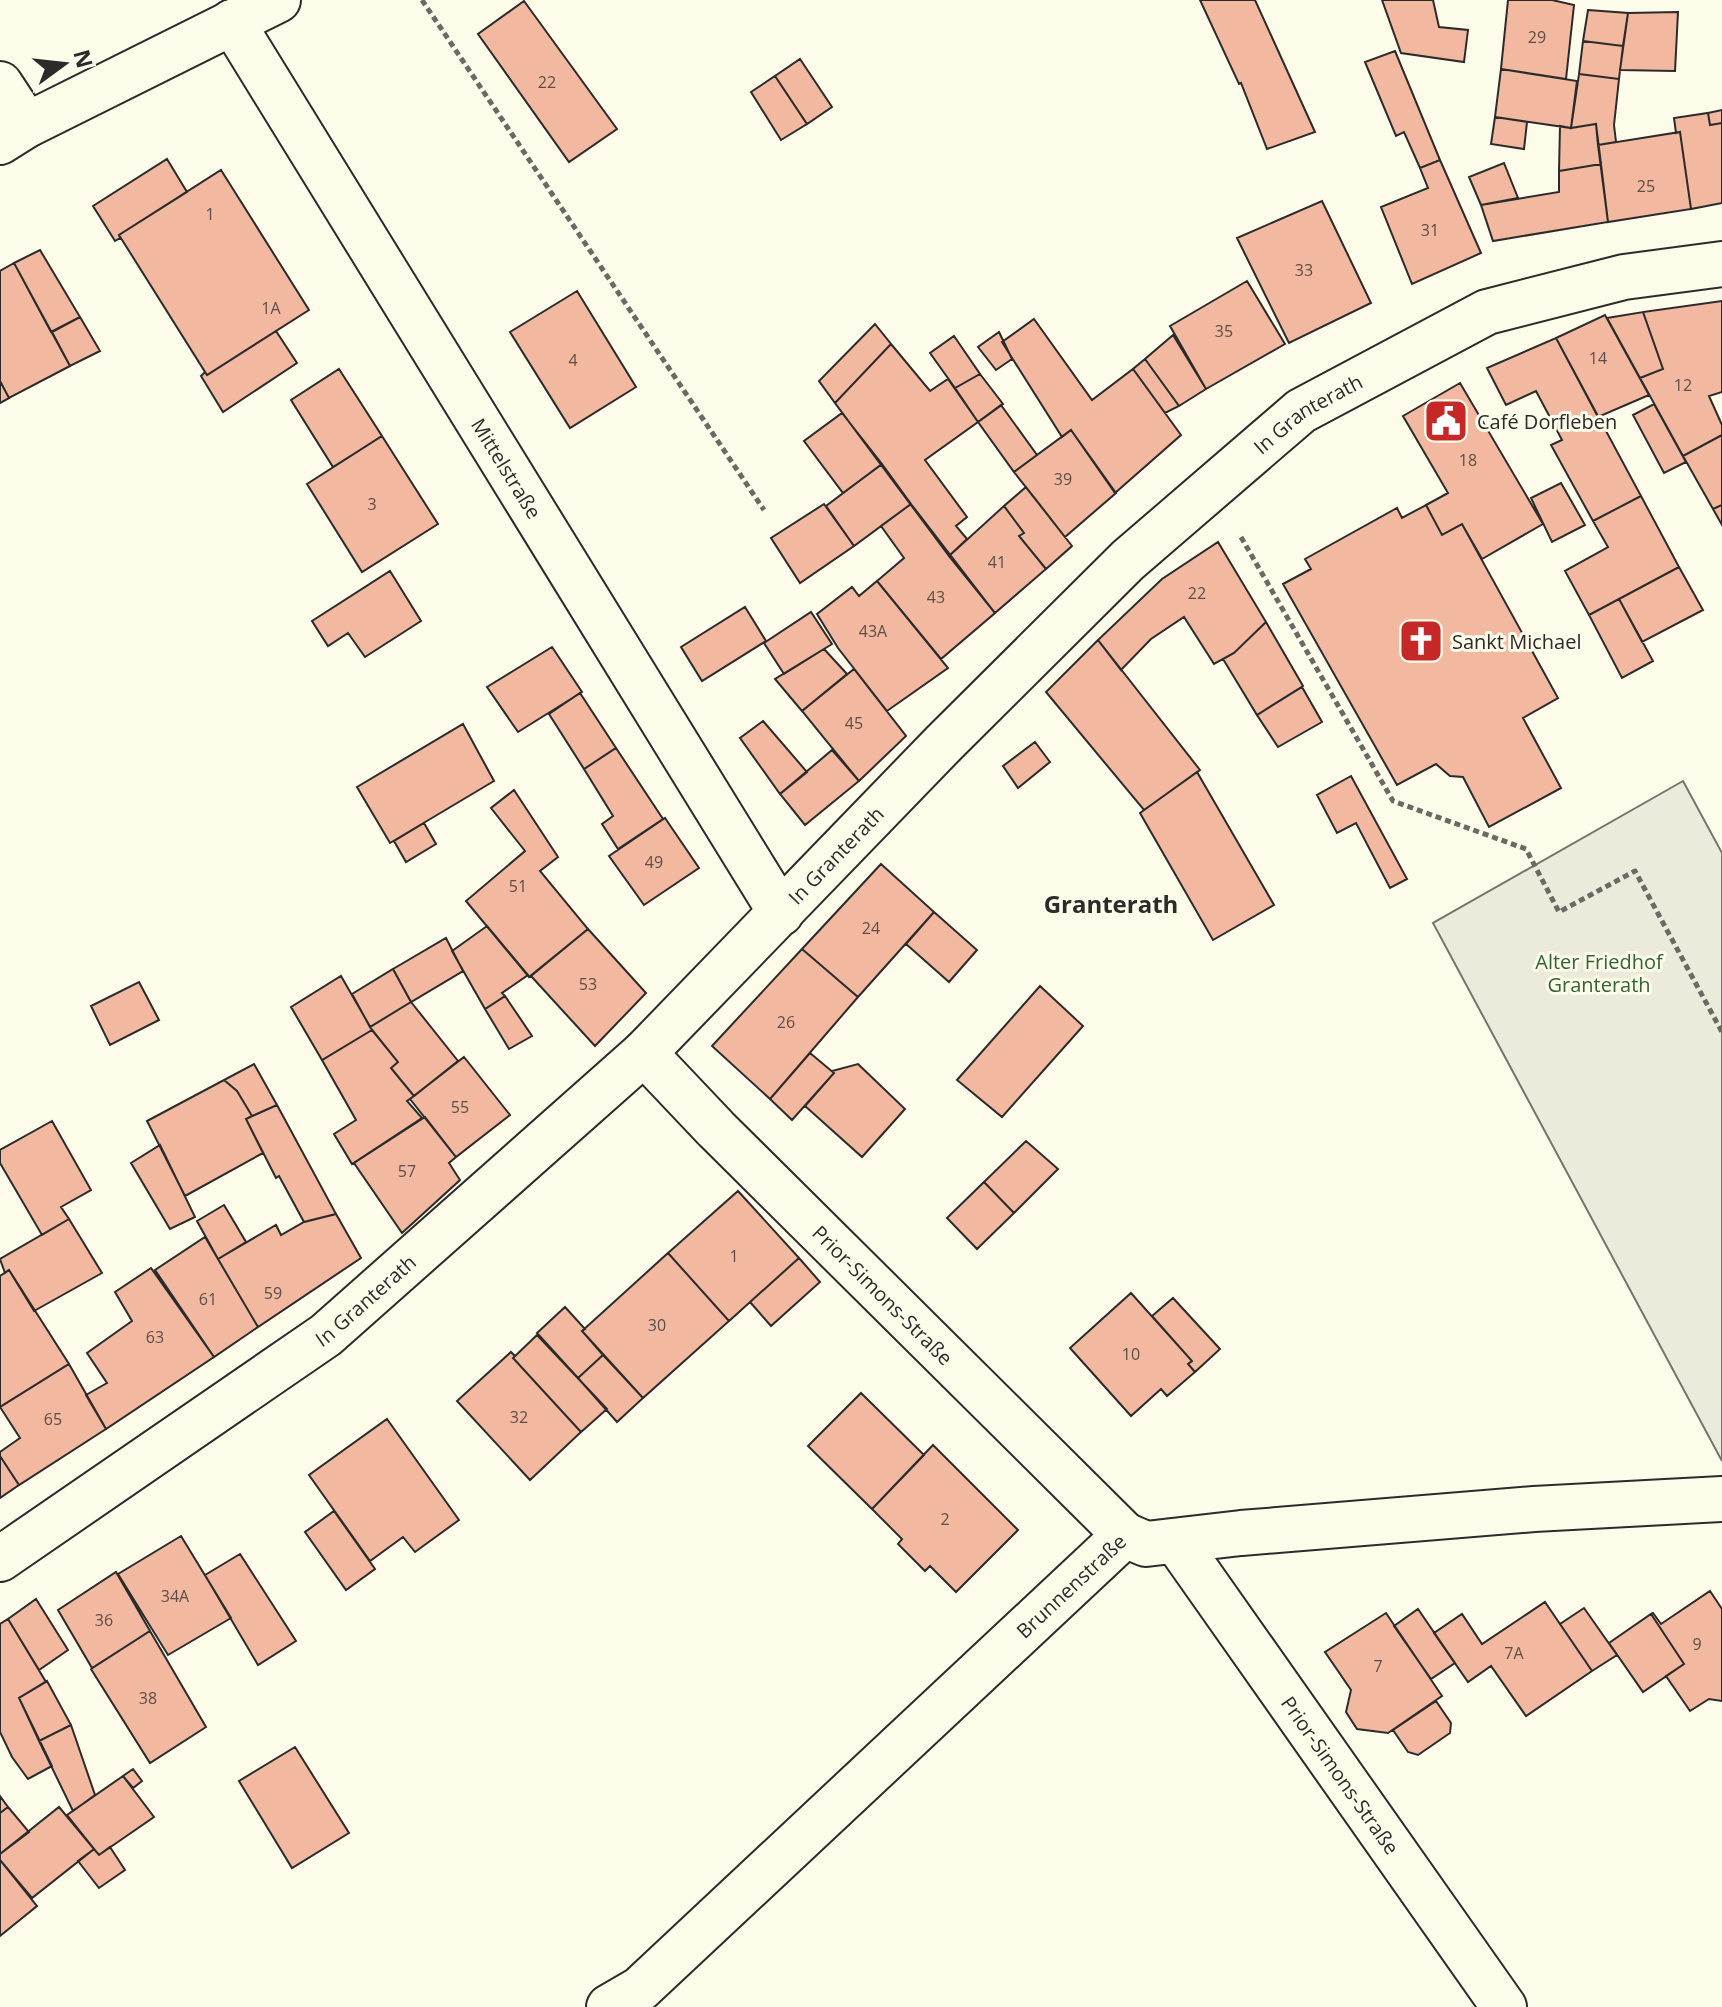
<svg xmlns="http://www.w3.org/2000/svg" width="1722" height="2007" font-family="'Open Sans',sans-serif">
<rect width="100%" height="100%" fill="#fdfbea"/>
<path fill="#ecebdb" stroke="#74746e" stroke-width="2" d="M1683,781l39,72v608l-289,-538z"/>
<path fill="#f2b8a0" stroke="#2b2b2b" stroke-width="2" d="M1200,0h55l60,132 -48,17 -26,-66 -2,1z
M1382,0h51l6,27 29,3 -4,32 -63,-9z
M1508,0h44l22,5 -8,74 -65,-10z
M524,1l93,128 -48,33 -91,-128z
M1588,10l40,3 -5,33 -40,-5z
M1678,12l-3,59 -55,-1 8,-57z
M1583,41l40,5 -4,33 -40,-5z
M1395,51l45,109 -20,8 -16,-36 -8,4 -31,-74z
M800,59l32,48 -25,17 -32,-48z
M1501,69l76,12 -6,47 -76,-11z
M1579,74l40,5 -5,46 2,17 -18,3 -2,-21 -25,4z
M775,76l32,48 -26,16 -30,-48z
M1722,110v13l-12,2 -2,-12z
M1708,113l2,12 12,-2v80l-31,6 -11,-77 -4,1 -2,-15z
M1495,117l32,5 -3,27 -33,-5z
M1596,124l5,40 -42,7 1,-45 11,2z
M1680,132l11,77 -83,13 -10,-77z
M167,159l20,33 -68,43 1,3 -5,3 -22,-35z
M1440,160l41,93 -69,31 -31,-77 47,-19 -8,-20z
M1504,163l14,35 -37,7 -12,-28z
M1601,164l7,58 -115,19 -12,-36 78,-13v-21z
M221,170l88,140 -102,65 -88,-140z
M1322,201l49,102 -82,40 -52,-105z
M40,250l40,67 -29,15 -37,-69z
M14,263l56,103 -61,32 -9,-17v-110z
M1247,281l38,63 -79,45 -36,-63z
M577,291l59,96 -66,41 -60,-96z
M1722,301v91l-13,4 13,29v10l-39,21 -43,-78 23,-9 -20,-57z
M1643,312l20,57 -23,9 -33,-60z
M1605,315l44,80 -51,22 -42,-79z
M80,317l20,34 -30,15 -18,-34z
M1034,319l58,81 41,-31 48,66 -66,58 -44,-63 -9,7 -60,-95z
M875,324l16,20 -56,59 -16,-22z
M276,331l21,32 -74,49 -22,-36 4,-4 2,3z
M999,332l13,27 -16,11 -18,-23z
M1173,335l33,54 -27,17 -34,-47z
M954,336l26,38 -25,14 -25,-35z
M1556,338l85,158 -48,25 -42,-76 11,-5 -26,-49 -30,14 -19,-37z
M891,344l39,47 18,-12 30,43 -53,38 42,57 -11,9 11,13 -18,17 -114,-153z
M1145,359l34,47 -14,7 -32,-44z
M339,369l43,67 -49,31 -42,-67z
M980,374l23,30 -25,18 -23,-34z
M0,381l9,17 -9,5z
M1460,383l83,141 -61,35 -20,-35 -20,11 -16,-30 22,-12 -45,-77z
M1654,404l32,58 -22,11 -31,-58z
M1001,405l36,50 -23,17 -36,-50z
M842,413l40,51 -39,29 -39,-52z
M1071,430l45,63 -51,44 -51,-65z
M1722,435v70l-9,4 -30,-53z
M382,436l56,88 -76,48 -55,-88z
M882,464l29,40 -57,42 -28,-40z
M1561,483l24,42 -33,17 -21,-44z
M1026,487l46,59 -26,23 -27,-33 5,-3 -20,-27z
M1641,496l38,71 -90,48 -24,-44 43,-24 -15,-26z
M824,504l30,42 -54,37 -29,-45z
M911,504l84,109 -54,46 -64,-78 27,-23 -23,-32z
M1426,505l16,30 20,-11 96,174 -35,20 38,70 -72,39 -26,-50 -13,-1 -14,-12 -39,21 -114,-201 28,-15 -6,-10 9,-5 83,-46 5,10z
M1722,505v20l-9,-16z
M1004,506l20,27 -5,3 27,33 -51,44 -46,-57z
M1218,542l48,80 -32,31 -20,11 -30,-47 -33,22 -30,31 -23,-30 64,-61z
M1679,567l24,43 -61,32 -23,-43z
M390,571l31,50 -56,36 -17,-24 -20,13 -16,-25z
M877,581l71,87 -61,43 -49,-63 -21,-34 35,-27 7,9z
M1619,599l34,62 -31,17 -33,-63z
M745,607l21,34 -64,40 -21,-34z
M811,612l21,32 -48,30 -20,-31z
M1266,622l37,64 -46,29 -34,-56 11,-6z
M1098,640l102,130 -56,40 -98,-118z
M552,647l30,45 -64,40 -31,-45z
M824,649l23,25 -45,37 -27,-32z
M854,669l52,67 -47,45 -57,-70z
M1302,687l20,35 -44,25 -21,-32z
M580,693l36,55 -32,21 -35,-55z
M763,721l44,51 -27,22 -40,-56z
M463,724l31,57 -104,62 -33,-56z
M1035,742l15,20 -32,26 -15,-22z
M616,748l47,71 -45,30 -16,-25 11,-8 -29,-47z
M832,750l27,31 -54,44 -25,-31z
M1197,772l77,133 -61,35 -73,-127z
M1351,776l56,103 -17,9 -34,-65 -19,10 -20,-38z
M514,790l44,67 -18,14 48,58 -59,48 -63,-76 59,-50 -34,-43z
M665,818l34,50 -55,37 -35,-49z
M424,823l12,21 -30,18 -12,-21z
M881,864l53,48 -76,85 -56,-48z
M934,912l43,38 -28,32 -43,-38z
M487,926l41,49 -26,18 3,3 -20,13 -33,-58z
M588,929l58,64 -51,53 -64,-70z
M446,938l17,33 -52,31 -18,-33z
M802,949l56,48 -88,102 -58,-53z
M393,969l18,33 -41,25 -18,-33z
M341,976l31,54 -50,30 -31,-53z
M139,982l20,38 -49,25 -19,-39z
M1040,986l43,40 -81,91 -45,-37z
M505,996l27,40 -23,13 -24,-40z
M411,1002l47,59 -44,35 -23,-28 7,-6 -28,-35z
M372,1030l26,32 -7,6 23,28 -7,5 15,17 -70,46 -18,-30 22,-14 -34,-60z
M810,1053l24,20 -42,47 -22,-21z
M464,1057l46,58 -54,42 -46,-58z
M254,1064l23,41 -25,11 -15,-25 -13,-11z
M858,1064l47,45 -43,48 -57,-51 29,-33 -2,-2z
M224,1080l13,11 15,25 -6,3 17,34 -78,43 -38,-75z
M277,1105l59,109 -32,8 -25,-46 -3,2 -30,-59z
M425,1117l31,40 -7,6 11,17 -58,53 -48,-70z
M52,1121l39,69 -30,17 8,12 -27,16 -42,-72v-13z
M1026,1141l32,28 -44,44 -30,-31z
M160,1145l35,72 -25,12 -39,-66z
M984,1182l30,31 -37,36 -30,-31z
M738,1191l61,67 -70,63 -61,-68z
M224,1205l22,37 -28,17 -21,-38z
M336,1214l25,44 -103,69 -40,-68 58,-34 5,10 23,-13z
M69,1219l33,54 -68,38 -25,-41 -4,3 -5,-14z
M205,1237l53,90 -44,30 -59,-87z
M668,1253l61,68 -86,77 -61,-67z
M799,1258l21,24 -49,44 -21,-24z
M151,1268l63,89 -108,72 -20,-34 21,-12 -20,-30 45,-32 -17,-29z
M9,1270l60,94 -69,43v-131z
M1131,1293l61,68 -4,3 7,8 -28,24 -6,-7 -30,27 -61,-68z
M1173,1298l47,51 -25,23 -7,-8 4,-3 -40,-45z
M565,1307l20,22 -3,2 21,24 -25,23 -41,-45z
M537,1335l70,74 -26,23 -68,-74z
M511,1352l4,4 -2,2 68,74 -51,48 -73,-79z
M603,1355l40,43 -26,24 -39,-44z
M69,1364l37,65 -87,56 -19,-29v-4l20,-14 -20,-31z
M861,1393l63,62 -52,54 -64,-63z
M387,1419l72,101 -44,32 -12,-15 -33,24 -61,-86z
M933,1445l85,85 -62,62 -26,-26 -5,5 -27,-27 4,-5 -30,-30z
M0,1456l19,29 -19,13z
M334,1511l41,58 -29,21 -41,-58z
M181,1536l50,82 -63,37 -50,-81z
M240,1554l56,87 -38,24 -53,-90z
M116,1572l34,59 -58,37 -34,-58z
M1710,1591l12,18v92l-13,-2 -19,12 -24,-35 18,-12 -33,-50 2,-1 8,11z
M36,1599l32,51 -29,20 -31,-51z
M1545,1602l47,69 -66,45 -35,-50 -23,16 -34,-49 28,-19 20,30z
M1584,1608l33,47 -25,16 -32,-47z
M1418,1609l37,54 -24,16 -37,-53z
M1386,1613l56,83 -54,37 -31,-4 -11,-17 5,-22 -26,-38z
M1651,1614l33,50 -41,28 -34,-49z
M8,1619l38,63 -27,16 33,68 -24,13 -16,-22 -12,-25v-108z
M150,1631l56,96 -56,36 -59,-94z
M47,1681l24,44 -32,16 -20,-43z
M1436,1701l15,22 -1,10 -32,22 -10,-3 -15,-22z
M71,1725l24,70 -22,16 -34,-70z
M295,1747l54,86 -57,35 -53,-87z
M133,1769l9,12 -9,7 -10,-12z
M123,1776l31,41 -55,38 -32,-40z
M0,1796l8,11 -8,6z
M8,1807l21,25 -29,22v-41z
M59,1807l35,42 -62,49 -32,-38v-6z
M110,1847l15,23 -26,18 -21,-27 16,-12 5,6z
M0,1860l37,46 -37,30z"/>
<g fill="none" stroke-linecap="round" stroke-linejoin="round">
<g stroke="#2b2b2b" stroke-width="48">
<g id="minor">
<path id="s1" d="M232,22l549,891"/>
<path d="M0,84l27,41"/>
<path d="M0,142l27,-17 251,-125"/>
<path id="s2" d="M644,1053l72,76 409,406"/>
<path id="s3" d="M1176,1541l328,466"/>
<path id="s4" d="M0,1559l326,-224 318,-282 300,-310 184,-183 173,-149 186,-99 137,-35 98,-13"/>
<path id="s5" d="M609,2007l31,-18 485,-454 21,9 95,-11 293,-24 188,-10"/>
</g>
</g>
<path stroke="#6a6964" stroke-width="5" stroke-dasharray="6 4" stroke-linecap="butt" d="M422,0l342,510
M1241,537l152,264 133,48 33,63 76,-41 87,161"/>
<use href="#minor" stroke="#fdfbea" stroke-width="44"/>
</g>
<defs>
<g id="civic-square" transform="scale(2.3)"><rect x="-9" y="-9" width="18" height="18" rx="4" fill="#c62828" stroke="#fdfbea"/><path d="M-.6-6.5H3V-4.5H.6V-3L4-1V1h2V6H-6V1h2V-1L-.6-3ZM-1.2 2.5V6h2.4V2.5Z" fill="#fff"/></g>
<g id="church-square" transform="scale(2.3)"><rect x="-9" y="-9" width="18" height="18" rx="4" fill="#c62828" stroke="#fdfbea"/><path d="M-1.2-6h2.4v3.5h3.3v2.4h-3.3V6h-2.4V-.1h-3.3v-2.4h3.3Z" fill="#fff"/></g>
</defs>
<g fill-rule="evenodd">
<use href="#civic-square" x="1446" y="421"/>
<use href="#church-square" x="1421" y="641"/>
</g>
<g text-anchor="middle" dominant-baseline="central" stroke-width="6" stroke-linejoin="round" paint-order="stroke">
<g font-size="16" fill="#5d4e48">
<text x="1537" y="37">29</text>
<text x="547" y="82">22</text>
<text x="1646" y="186">25</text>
<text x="210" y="214">1</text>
<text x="1430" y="230">31</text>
<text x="1304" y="270">33</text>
<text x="271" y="308">1A</text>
<text x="1224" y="331">35</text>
<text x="1598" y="358">14</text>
<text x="573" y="360">4</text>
<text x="1683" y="385">12</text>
<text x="1468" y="460">18</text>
<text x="1063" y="479">39</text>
<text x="372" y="504">3</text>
<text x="997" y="562">41</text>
<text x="1197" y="593">22</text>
<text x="936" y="597">43</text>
<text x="873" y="631">43A</text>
<text x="854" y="723">45</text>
<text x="654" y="862">49</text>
<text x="518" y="886">51</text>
<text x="871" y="928">24</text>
<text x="588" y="984">53</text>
<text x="786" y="1022">26</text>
<text x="460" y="1107">55</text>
<text x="407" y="1171">57</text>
<text x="734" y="1256">1</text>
<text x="273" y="1293">59</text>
<text x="208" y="1299">61</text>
<text x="657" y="1325">30</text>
<text x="155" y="1337">63</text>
<text x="1131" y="1354">10</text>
<text x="519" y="1417">32</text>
<text x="53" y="1419">65</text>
<text x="945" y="1519">2</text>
<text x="175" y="1596">34A</text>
<text x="104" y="1620">36</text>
<text x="1697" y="1644">9</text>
<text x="1514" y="1653">7A</text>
<text x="1378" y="1666">7</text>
<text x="148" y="1698">38</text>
</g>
<g font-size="20" fill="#2b2b2b" stroke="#fdfbea">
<text stroke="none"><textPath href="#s4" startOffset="1744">In Granterath</textPath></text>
<text stroke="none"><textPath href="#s1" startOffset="524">Mittelstraße</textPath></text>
<text stroke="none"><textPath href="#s4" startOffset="1096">In Granterath</textPath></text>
<text stroke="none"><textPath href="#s2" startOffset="340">Prior-Simons-Straße</textPath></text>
<text stroke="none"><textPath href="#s4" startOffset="448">In Granterath</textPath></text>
<text stroke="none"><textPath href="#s5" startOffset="626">Brunnenstraße</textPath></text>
<text stroke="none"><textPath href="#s3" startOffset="286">Prior-Simons-Straße</textPath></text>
</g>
<g font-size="20" fill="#2b2b2b" stroke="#fdfbea" text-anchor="start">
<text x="1477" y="421">Café Dorfleben</text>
<text x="1452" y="641">Sankt Michael</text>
</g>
<g font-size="20" fill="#34623c" stroke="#fdfbea">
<text x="1599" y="961">Alter Friedhof<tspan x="1599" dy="23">Granterath</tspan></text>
</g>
<g font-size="24" font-weight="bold" fill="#2b2b2b" stroke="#fdfbea">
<text x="1111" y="903">Granterath</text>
</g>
</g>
<g transform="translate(64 64) rotate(75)" stroke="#fdfbea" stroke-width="6" paint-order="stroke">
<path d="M0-6L14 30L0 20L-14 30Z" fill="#2b2b2b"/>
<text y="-12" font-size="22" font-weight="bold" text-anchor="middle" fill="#2b2b2b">N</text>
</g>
</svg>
